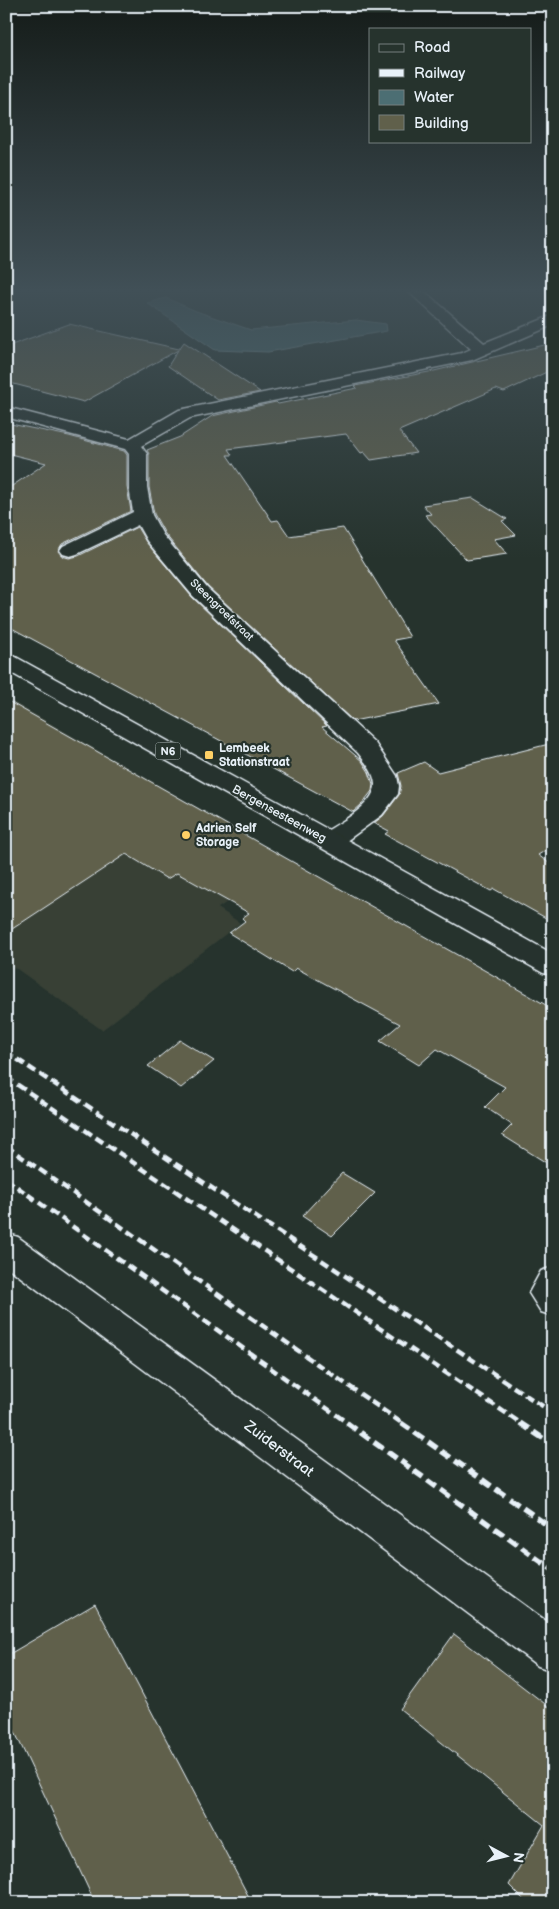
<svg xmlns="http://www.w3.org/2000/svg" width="559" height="1909" font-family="'Balsamiq Sans',sans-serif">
<rect width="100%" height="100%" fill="#26332d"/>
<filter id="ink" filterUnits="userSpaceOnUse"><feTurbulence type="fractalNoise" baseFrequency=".02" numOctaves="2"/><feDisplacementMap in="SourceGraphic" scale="10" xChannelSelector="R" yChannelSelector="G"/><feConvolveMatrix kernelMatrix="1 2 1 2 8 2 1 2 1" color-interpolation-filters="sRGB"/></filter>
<g filter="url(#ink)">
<path fill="#374036" d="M6,698l285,163 -73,47 22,15 -138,107 -85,-61 -11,-2z"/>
<path fill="#4c6e73" stroke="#8aa2a8" d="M166,298l30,13 55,19 105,-10 30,4 1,7 -119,21 -53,-2 -68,-47z"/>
<path fill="#60604b" stroke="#e8f1f8" d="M69,324l110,25 5,-7 76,50 -42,8 -50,-34 10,-16 -94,52 -78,-20v-35z
M553,343v26l-49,23 -8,-3 -97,42 17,22 -45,7 -7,-8 -3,1 -15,-19 -118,15 4,6h-5l39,57 6,9 6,-1 11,16 54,-8 67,109 -16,3 45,64 -86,17 -145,-134 -43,-53 -11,-20 -5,-27v-33l-2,-4 33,-13 32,-21 64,-14 2,2 79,-16 -2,-2 79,-15z
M6,423l63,13 55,15 3,4v32l4,24 -69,33 -4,7 4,5 7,2 9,-2 59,-29 9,15 46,55 135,129 -5,1 40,34 7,11 4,12 -1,7 -11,14 -8,7 -347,-187v-135l40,-27 -40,-10z
M473,498l34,21 -5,2 14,14 -22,4 13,15 -40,6 -42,-45 6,-1 -8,-9z
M6,700l547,309v158l-51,-32 10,-10 -27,-18 20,-20 -68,-38 -18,16 -39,-24 20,-17 -104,-56 -4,4 -63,-39 16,-12 -3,-3 7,-5 -72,-40 -10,6 -41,-25 -120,79z
M553,743v103l-15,9 15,11v56l-59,-33 -3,2 -106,-57 4,-3 -15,-8 9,-7 16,-21 2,-9 -3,-13 26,-11 14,10z
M180,1040l34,21 -33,27 -33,-22z
M342,1173l33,20 -43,43 -30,-20z
M95,1604l123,234 34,65h-157l-89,-190v-57z
M454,1634l99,76v193h-26l-18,-18 35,-60 -144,-116z"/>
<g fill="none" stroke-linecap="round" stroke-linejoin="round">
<g stroke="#e8f1f8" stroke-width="3">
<path id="minor" d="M409,292h16l59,51 69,-28v10l-81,35 -282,58 -49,28 6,8v33l5,28 11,20 44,53 168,155 22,33 2,10 -1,8 -16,21 -44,32 -9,2 -9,-2 -4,-6 4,-6c16,-10 56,-30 55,-51 -1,-12 -10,-22 -17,-31l-165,-157 -46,-55 -9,-16 -61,29 -7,2 -7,-2 -3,-4 3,-4 70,-34 -4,-25v-33l-4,-5 -119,-32v-10l123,32 50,-29 283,-57 9,-4z
M6,1233l12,4 535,389v45l-15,-5 -532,-400z
M553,1267v49l-12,-4 -12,-19 12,-22z"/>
</g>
<g stroke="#e8f1f8" stroke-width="3">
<path id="major" d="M6,655l8,1 539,298v21l-10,-2 -537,-303z"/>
</g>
<use href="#minor" fill="#26332d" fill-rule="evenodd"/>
<use href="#major" fill="#26332d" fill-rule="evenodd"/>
<path stroke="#e8f1f8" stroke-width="4.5" stroke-dasharray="9 4.5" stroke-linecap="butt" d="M6,1052l547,361
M6,1077l516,347
M6,1146l397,278
M6,1179l343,245"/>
<path stroke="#e8f1f8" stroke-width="5.5" stroke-dasharray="11 5.5" stroke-linecap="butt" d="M347,1423l206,147
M401,1423l152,106
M520,1423l33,22"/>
</g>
</g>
<linearGradient id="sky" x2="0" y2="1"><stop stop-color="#151c19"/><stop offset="0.52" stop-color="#415057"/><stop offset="1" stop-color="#415057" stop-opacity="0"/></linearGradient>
<rect width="559" height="559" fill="url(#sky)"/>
<g fill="#ffd166" stroke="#26332d" stroke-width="2">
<rect x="204" y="750" width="10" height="10" rx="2.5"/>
<circle cx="186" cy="835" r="5"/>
</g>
<g text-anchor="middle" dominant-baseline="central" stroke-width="4.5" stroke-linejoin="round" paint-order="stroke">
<g font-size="11" fill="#e8f1f8" stroke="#26332d">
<text transform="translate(222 610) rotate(44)">Steengroefstraat</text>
</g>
<rect fill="#26332d" stroke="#aeb8bb" stroke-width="1" x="155.5" y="742.5" width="25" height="17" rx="4"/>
<g font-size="11" font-weight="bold" fill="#e8f1f8">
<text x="168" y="751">N6</text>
</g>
<g font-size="12" font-weight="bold" fill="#e8f1f8" stroke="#26332d" text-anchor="start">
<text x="219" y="748">Lembeek<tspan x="219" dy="14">Stationstraat</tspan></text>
<text x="196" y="828">Adrien Self<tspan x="196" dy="14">Storage</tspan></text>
</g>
<g font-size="12" fill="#e8f1f8" stroke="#26332d">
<text transform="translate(279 814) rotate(29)">Bergensesteenweg</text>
</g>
<g font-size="15" fill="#e8f1f8" stroke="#26332d">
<text transform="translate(279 1449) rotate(37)">Zuiderstraat</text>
</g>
</g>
<rect width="559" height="1909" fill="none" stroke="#26332d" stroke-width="25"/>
<rect x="12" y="12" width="534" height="1884" fill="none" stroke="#e8f1f8" stroke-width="2" filter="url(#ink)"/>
<rect x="369" y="28" width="162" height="115" fill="#26332d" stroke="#747f7e"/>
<rect x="379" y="44" width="25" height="8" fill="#26332d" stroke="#747f7e"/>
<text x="414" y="52" font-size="15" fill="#e8f1f8">Road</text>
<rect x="379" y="69" width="25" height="8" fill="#e8f1f8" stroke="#747f7e"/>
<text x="414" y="78" font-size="15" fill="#e8f1f8">Railway</text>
<rect x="379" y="90" width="25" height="15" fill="#4c6e73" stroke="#747f7e"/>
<text x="414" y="102" font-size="15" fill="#e8f1f8">Water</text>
<rect x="379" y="115" width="25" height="15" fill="#60604b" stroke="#747f7e"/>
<text x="414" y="128" font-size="15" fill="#e8f1f8">Building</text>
<g transform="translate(506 1856) rotate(97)" stroke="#26332d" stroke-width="4" paint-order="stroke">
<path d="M0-4L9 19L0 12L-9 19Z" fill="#e8f1f8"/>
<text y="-8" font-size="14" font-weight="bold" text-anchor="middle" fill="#e8f1f8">N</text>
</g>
</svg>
